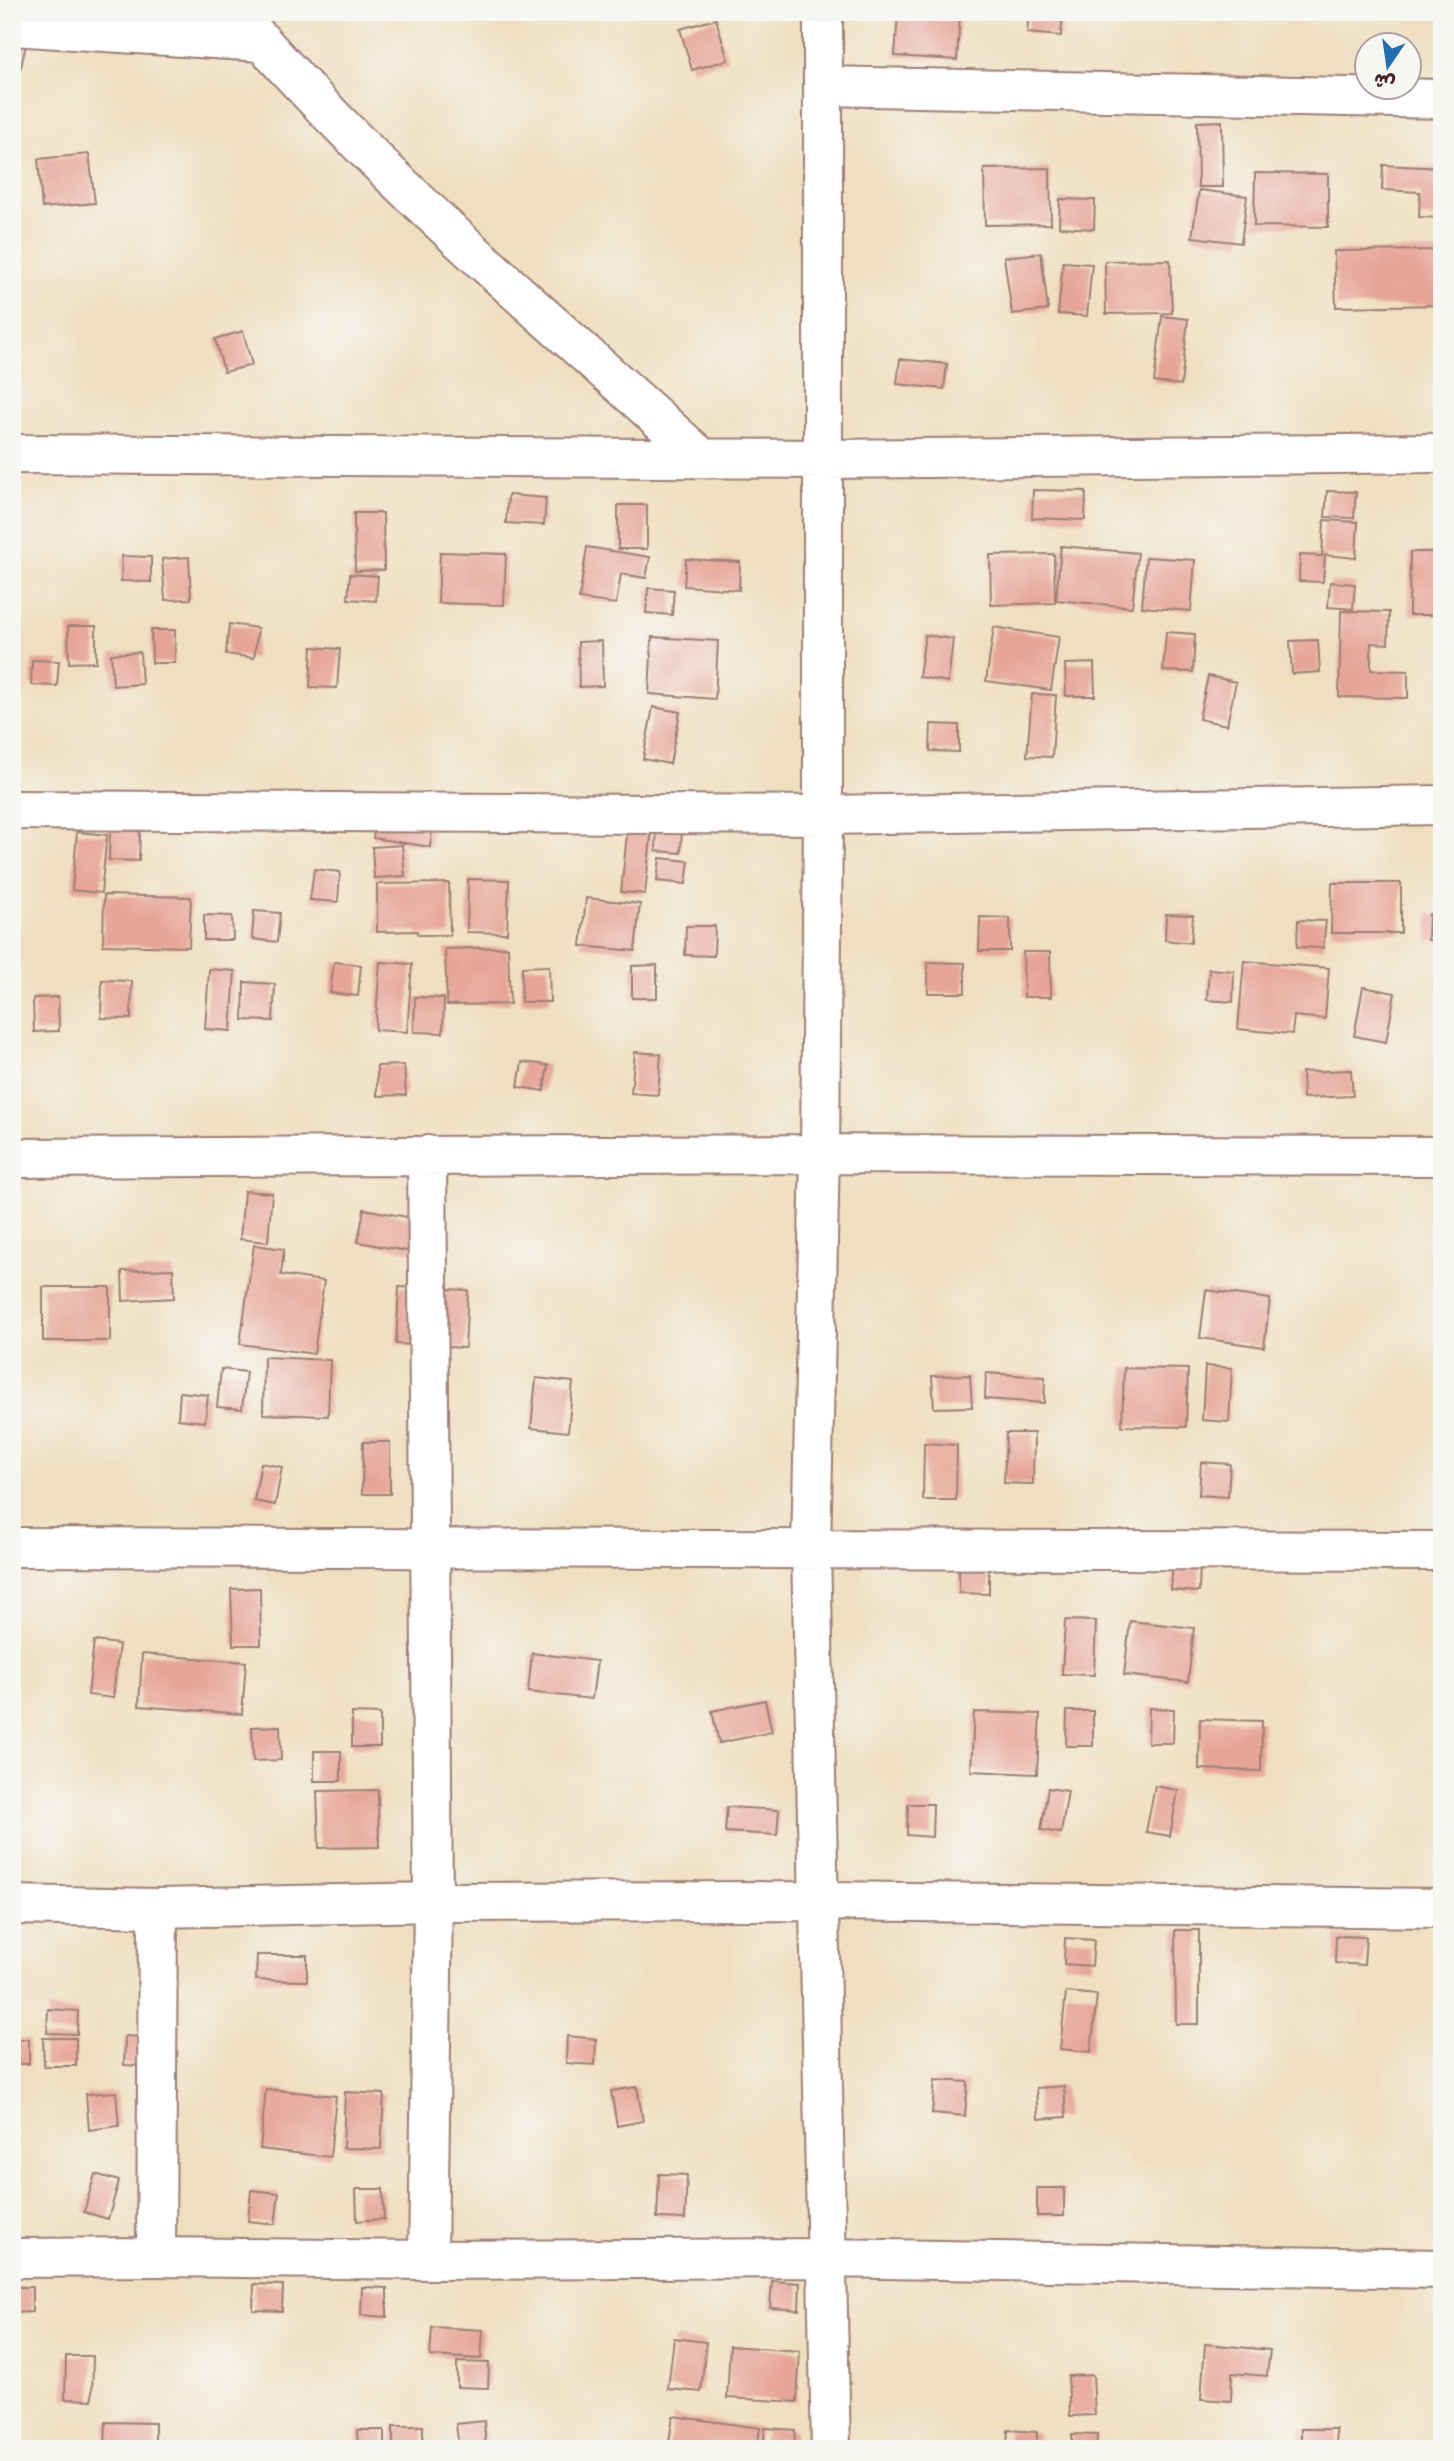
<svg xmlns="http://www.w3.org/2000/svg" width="1454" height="2461" font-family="'Patrick Hand','Playpen Sans Arabic',sans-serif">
<rect width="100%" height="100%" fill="#f6f6f2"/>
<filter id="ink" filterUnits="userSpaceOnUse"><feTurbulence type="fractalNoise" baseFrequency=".0143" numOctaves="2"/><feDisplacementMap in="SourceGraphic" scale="14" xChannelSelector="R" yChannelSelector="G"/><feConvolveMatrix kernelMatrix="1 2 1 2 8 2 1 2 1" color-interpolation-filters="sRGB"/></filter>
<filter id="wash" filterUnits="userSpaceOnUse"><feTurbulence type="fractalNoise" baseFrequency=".00686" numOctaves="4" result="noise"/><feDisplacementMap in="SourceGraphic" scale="28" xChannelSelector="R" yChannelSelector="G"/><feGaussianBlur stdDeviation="1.57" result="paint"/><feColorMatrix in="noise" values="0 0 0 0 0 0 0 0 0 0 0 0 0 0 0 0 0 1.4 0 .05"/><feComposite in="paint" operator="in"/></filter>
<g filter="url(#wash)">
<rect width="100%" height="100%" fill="#efdfbf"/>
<g id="blocks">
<path fill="#e7a598" d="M898,12h62l-3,48 -62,-4z
M1029,12h34l-2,24 -34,-3z
M12,18l19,4 -10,45 -9,-2z
M716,19l12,41 -36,10 -12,-41z
M1222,121l1,66h-25l-1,-65z
M89,154l6,49 -53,5 -4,-49z
M1383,165l59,3v50l-23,-1 1,-25 -38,-2z
M1050,168l1,56 -66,1 -1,-56z
M1255,173l73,1v53l-74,-1z
M1199,190l48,6 -6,47 -49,-6z
M1060,199l35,1 -1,29 -35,-2z
M1442,250v55l-106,2 -2,-56z
M1041,253l7,57 -36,4 -8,-57z
M1170,260l2,53 -66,1 -1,-53z
M1063,262l29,2 -5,52 -29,-2z
M1162,316l26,3 -7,66 -27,-3z
M243,331l9,34 -28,7 -9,-33z
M900,359l47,5 -3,25 -47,-5z
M1033,490l53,1 -1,29 -53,-2z
M1327,491l29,1 -2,26 -29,-1z
M508,495l38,3 -2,27 -38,-2z
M618,505h29v44h-29z
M354,513h29l1,57 -29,1z
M1324,520l34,2 -2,36 -31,-3 -2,27 -24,-1 1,-26 22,1z
M1061,546l77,7 -6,54 -76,-7z
M587,547l63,10 -4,21 -25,-4 -5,30 -37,-5z
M440,552l66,2 -2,51 -66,-2z
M1410,552h32v63h-33z
M1054,554l1,49 -64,2 -1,-50z
M122,556l29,1v25l-30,-1z
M189,557l2,42 -26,1 -3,-41z
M1146,557l49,3 -4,51 -49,-4z
M686,559l54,3 -1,28 -55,-4z
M350,574l28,2 -2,25 -28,-2z
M1330,582l25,2 -2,25 -25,-2z
M648,588l26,2 -2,25 -26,-2z
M1341,611l48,1 -1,32 -17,-1v27l37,1v27l-69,-1z
M229,624l29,4 -4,30 -28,-4z
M68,626h28v36l-27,1z
M994,627l65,10 -8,53 -65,-9z
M151,630h24v33h-23z
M1166,632l29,2 -2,38 -30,-1z
M925,635l28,4 -5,43 -29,-5z
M652,637l66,4 -3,58 -66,-5z
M1318,640l2,32 -28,2 -2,-33z
M602,641l1,45 -24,1 -1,-45z
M312,647l28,2 -3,39 -27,-1z
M140,652l2,32 -29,2 -2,-32z
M32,660l27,1 -2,25 -26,-1z
M1094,663l1,33h-29l-1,-32z
M1208,676l28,6 -9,43 -28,-6z
M1032,694l24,1 -4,62 -25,-1z
M653,707l27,5 -10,52 -27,-5z
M931,724l28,1v27l-29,-1z
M376,814l57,8 -3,25 -57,-9z
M628,824l24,3 -7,67 -24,-2z
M657,824l25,2 -1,27 -25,-2z
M110,830l30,1 -1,30 -30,-1z
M77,832l30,3 -6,58 -29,-3z
M402,845l3,31 -31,2 -2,-31z
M660,858l29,3 -3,23 -29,-3z
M314,869l26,3 -2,30 -28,-2z
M468,879l41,1 -2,53 -40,-1z
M449,883l1,52h-32l-1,-4 -40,1v-48z
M1332,883h69v50h-70z
M104,895l87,2 -2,50 -86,-2z
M586,898l54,6 -5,47 -54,-5z
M254,911l26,2 -3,29 -25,-3z
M1166,914l27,1 -2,28 -26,-3z
M1429,914l13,1v26l-14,-1z
M204,915l28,1 1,24h-29z
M980,917l30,1v33h-31z
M1298,920l28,1 -3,27 -26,-1z
M686,926h29l-1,30 -29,-1z
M508,947l2,57 -63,1 -2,-56z
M1023,952h27l1,45h-27z
M1244,961l85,7 -4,51 -31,-3 -2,18 -54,-5z
M334,962l27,3 -3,31 -28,-3z
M380,962l32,2 -5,68 -32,-2z
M928,962l37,1v30h-37z
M657,965v33h-25v-32z
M549,966l1,36h-29l1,-35z
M209,969l26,2 -4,60 -26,-2z
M1209,969l25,2 -1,31 -26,-2z
M102,980l30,1 -1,38 -30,-1z
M244,982l31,2 -2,37 -30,-1z
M1363,987l32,6 -9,49 -32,-6z
M58,997l1,34 -25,1 -1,-34z
M415,997l29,1 -1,35 -29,-1z
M635,1052l26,2 -3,41 -27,-2z
M522,1062l26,3 -4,26 -26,-4z
M404,1065l2,30 -29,1v-30z
M1351,1070l2,26 -50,2 -1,-26z
M244,1191l28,2 -4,49 -28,-3z
M364,1209l54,10 -6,33 -54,-10z
M254,1245l30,4 -3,26 43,6 -10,73 -74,-10z
M173,1269l1,29 -51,3 -1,-30z
M43,1287h67v54h-67z
M399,1287l69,3 -3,58 -69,-4z
M1206,1290l64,9 -6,48 -64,-9z
M264,1357l66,3 -2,56 -65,-2z
M1205,1366l27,2 -3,54 -27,-2z
M1124,1368l64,1 -2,58 -64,-1z
M221,1369l25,3 -4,37 -25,-2z
M986,1373l59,4 -1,26 -59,-4z
M970,1375l2,32 -38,1 -2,-32z
M536,1378l37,4 -5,50 -37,-4z
M180,1392l28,3 -3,27 -27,-3z
M1006,1433h28l-1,51 -29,-1z
M363,1442h27v52h-28z
M924,1443l33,2 -1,55h-33z
M1201,1462l29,2 -2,33 -29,-2z
M261,1463l21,4 -7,38 -21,-4z
M1173,1561l27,2 -1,29 -28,-2z
M959,1569h30v25l-30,-1z
M260,1588l1,57h-28l-2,-56z
M1065,1620l31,1 -2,54 -32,-1z
M1130,1621l64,7 -6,54 -64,-7z
M94,1641l25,3 -6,54 -25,-3z
M532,1653l65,8 -5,38 -64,-7z
M142,1654l104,8 -4,52 -103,-8z
M765,1700l7,32 -53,11 -7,-32z
M1149,1708l25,1 -1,34h-25z
M1067,1711h26v35h-27z
M974,1712l66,2 -3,60 -66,-3z
M352,1713l28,1v33h-28z
M1200,1719l62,2 -1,50 -62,-2z
M280,1726l1,34 -28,1 -1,-34z
M314,1751h27v30h-27z
M1155,1786l23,4 -8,46 -24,-4z
M1048,1788l20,3 -7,42 -20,-3z
M378,1790l1,57 -60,1 -2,-57z
M908,1804h25l-1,33 -25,-2z
M727,1807l52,3 -2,25 -52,-3z
M1175,1930h24v94h-23z
M1336,1936l30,1 -2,28 -29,-2z
M1065,1938l29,2 -2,26 -28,-2z
M257,1955h50v26l-51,-1z
M1066,1992l31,3 -6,57 -31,-3z
M48,2009l30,2 -1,23 -30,-1z
M125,2036l52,3 -1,29 -52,-3z
M567,2036l29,3 -1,26 -29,-2z
M43,2038h33v28h-32z
M29,2039v25h-17v-24z
M935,2080l33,2 -3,34 -33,-3z
M1064,2086l2,31 -28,2 -2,-31z
M637,2087l6,34 -26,5 -6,-35z
M266,2089l70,7 -6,61 -70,-8z
M116,2092l3,34 -30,4 -3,-36z
M345,2092l39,2 -3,55 -38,-1z
M95,2174l24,7 -11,38 -24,-7z
M659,2174l28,1 -2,44 -28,-1z
M1037,2188h27v28h-27z
M356,2189h27l1,30 -27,2z
M251,2190l28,3 -4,31 -27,-3z
M772,2281l28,2 -1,27 -29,-2z
M254,2284l29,1 -1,26 -29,-1z
M12,2287h20v25l-20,1z
M362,2287l25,1v29l-26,-2z
M432,2327l51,3 -2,29 -51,-3z
M674,2338l32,4 -5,50 -33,-3z
M1205,2344l65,6 -3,26 -35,-3 -1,28 -30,-2z
M730,2346l70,5 -3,51 -70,-4z
M66,2356h27l-1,44 -27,-1z
M457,2362l32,1 -1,25 -31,-1z
M1093,2375l2,40 -25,1 -2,-40z
M673,2416l87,12 -3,21h-89z
M484,2421l2,28h-27l-3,-25z
M106,2422l49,1v26h-50z
M393,2426h30v23h-30z
M765,2428l30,2 -1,19h-31z
M1301,2429h35l1,20h-36z
M357,2430h27v19h-26z
M1008,2430l29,2 -1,17h-29z
M1072,2434l25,1 -1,14h-24z"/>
</g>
</g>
<g filter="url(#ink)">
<use href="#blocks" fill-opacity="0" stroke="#9c7f75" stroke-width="2"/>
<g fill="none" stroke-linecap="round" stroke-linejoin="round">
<g stroke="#9c7f75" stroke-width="42">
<path id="minor" d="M236,12c140,163 307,302 466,446
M823,12v803l-3,339 -9,395 20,900
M12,26l249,16
M823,86l619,13
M12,454l813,5 617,-6
M12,810l811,5 619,-10
M427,1155l6,747 -5,358
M12,1158l808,-4 622,2
M12,1547l1430,4
M12,1905l146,3 275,-6 386,-1 623,7
M156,2257l2,-349
M12,2258l144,-1 272,3 400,-2 614,11"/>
</g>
<use href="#minor" stroke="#fff" stroke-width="38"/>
</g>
</g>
<rect width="1454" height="2461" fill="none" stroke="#f6f6f2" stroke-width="42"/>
<g transform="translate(1388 66) rotate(193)"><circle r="33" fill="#f6f6f2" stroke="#b1a0a2" stroke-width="2"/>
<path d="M0-5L12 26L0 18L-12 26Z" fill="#1f6fb2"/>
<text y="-10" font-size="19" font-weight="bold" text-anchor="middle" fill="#4a1f2b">ش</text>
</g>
</svg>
